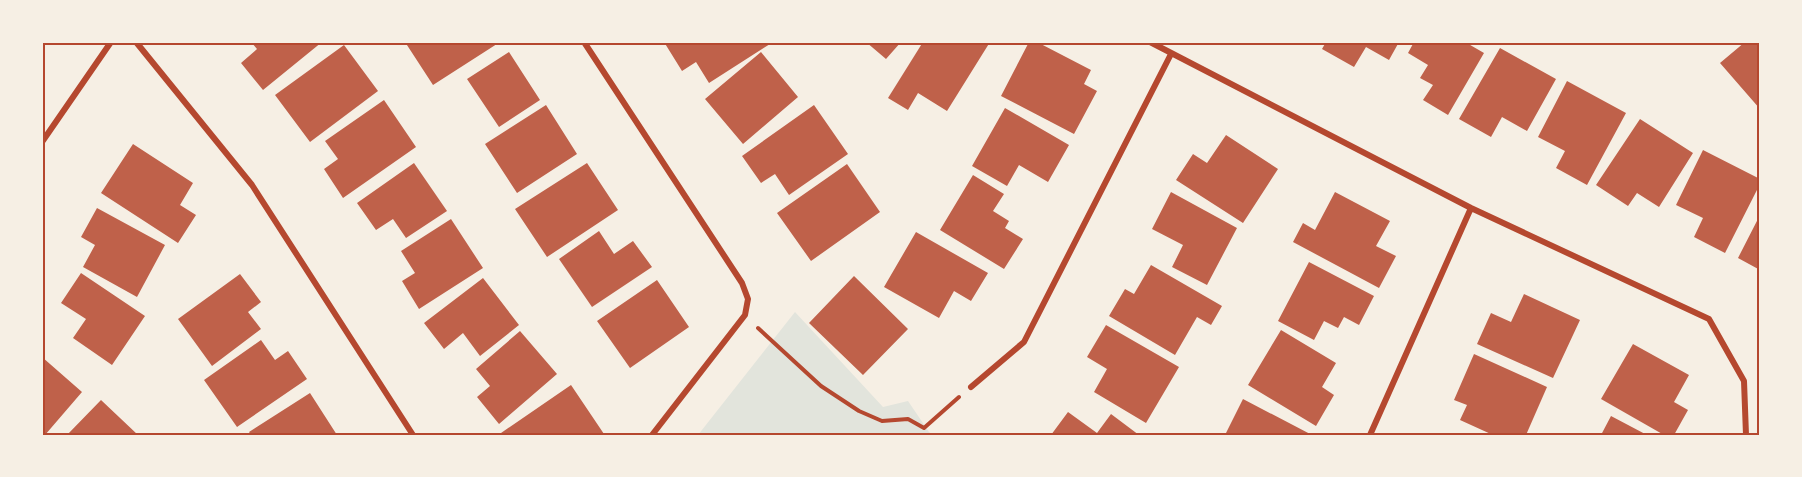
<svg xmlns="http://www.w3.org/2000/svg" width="1802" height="477" font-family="'Fira Sans Condensed',sans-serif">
<rect width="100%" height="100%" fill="#f6efe4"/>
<path fill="#e2e4dc" d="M795,312l88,95 25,-6 21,31 4,3h-235z"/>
<path fill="#bf614a" d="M251,42h71l-59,48 -22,-27 16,-14z
M405,42h95l-67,43z
M664,42h105l1,2 -61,39 -13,-21 -14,9z
M866,42h35l-15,17z
M923,42h67l-43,69 -29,-18 -10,17 -20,-12z
M1029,42h8l54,28 -7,14 13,7 -23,43 -73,-38z
M1326,42h73l-10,18 -23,-13 -12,20 -32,-18z
M1414,42h51l19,11 -36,62 -25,-15 10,-15 -13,-7 8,-13 -20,-12z
M1745,42h15v67l-40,-46z
M344,45l34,46 -68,51 -35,-47z
M1500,48l56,31 -29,52 -25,-14 -11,20 -32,-18z
M509,52l31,48 -41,27 -32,-48z
M761,52l37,45 -55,47 -38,-45z
M1567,81l59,32 -39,72 -31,-17 9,-17 -27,-14z
M384,100l32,47 -73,51 -19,-29 14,-10 -13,-18z
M546,105l31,49 -60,39 -32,-49z
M814,105l34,49 -59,41 -14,-21 -14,9 -19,-27z
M1005,108l64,37 -21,37 -29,-17 -12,21 -35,-20z
M1640,119l53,34 -34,54 -22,-14 -9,13 -32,-21z
M1226,135l52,34 -35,54 -67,-43 17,-26 14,9z
M133,144l60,39 -13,22 16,10 -18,28 -77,-50z
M1703,150l57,29v5l-35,69 -31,-16 9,-19 -27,-13z
M414,163l33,48 -41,27 -13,-19 -17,11 -19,-27z
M587,163l31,47 -71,47 -32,-48z
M847,164l33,48 -69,49 -34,-48z
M973,175l31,19 -11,17 16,10 -4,7 18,11 -19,30 -64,-39z
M1171,192l66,36 -30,57 -35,-18 11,-22 -31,-16z
M1335,192l55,29 -14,25 20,10 -17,32 -86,-46 10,-19 12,7z
M97,208l68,37 -28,52 -54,-30 12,-22 -14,-8z
M1760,215v55l-22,-12z
M451,219l32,49 -64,41 -17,-28 13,-8 -14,-22z
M599,231l15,23 19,-13 19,26 -60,40 -33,-48z
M916,232l72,41 -17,28 -17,-10 -15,27 -55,-31z
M1309,262l65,34 -15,29 -15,-8 -6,11 -14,-7 -10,19 -36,-19z
M1151,265l71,41 -11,19 -14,-8 -22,38 -66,-39 16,-27 9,5z
M81,273l64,43 -33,49 -39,-27 13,-19 -25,-16z
M240,274l21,28 -13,10 13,17 -49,37 -34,-47z
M854,276l54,53 -45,46 -54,-52z
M483,278l36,47 -39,31 -17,-23 -19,16 -20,-26z
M657,280l32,47 -59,41 -33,-47z
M1524,294l56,26 -27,58 -76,-34 14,-31 20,9z
M1106,325l73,42 -33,56 -52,-31 13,-23 -20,-12z
M1281,330l55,33 -14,24 12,8 -18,31 -68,-41z
M520,331l37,43 -58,50 -22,-27 13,-11 -14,-17z
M261,340l14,20 13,-9 19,28 -70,48 -33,-47z
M1633,344l56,31 -15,27 14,8 -14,25h-10l-63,-36z
M1474,354l73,33 -21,48h-33l-33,-15 7,-15 -13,-5z
M42,357l40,35 -37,43h-3z
M571,385l33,49 -3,1h-98l-2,-2z
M310,393l27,42h-86l-2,-3z
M1243,399l69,36h-87z
M101,400l37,35h-71z
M1068,412l29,21 14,-19 28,21h-88z
M1611,416l36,19h-46z"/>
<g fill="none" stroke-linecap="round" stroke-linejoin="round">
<path stroke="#b5482f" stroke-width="4" d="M758,328l63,58 38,25 23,10 26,-2 16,9 35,-31"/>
<path stroke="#b5482f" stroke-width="6" d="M136,42l116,143 161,250
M584,42l158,241 6,16 -3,16 -93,120
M1150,42l321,166 238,111 35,62 2,54
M42,142l69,-100
M971,387l53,-45 147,-288
M1370,435l101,-227"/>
</g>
<rect width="1802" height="477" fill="none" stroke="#f6efe4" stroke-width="87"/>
<rect x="44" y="44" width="1714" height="390" fill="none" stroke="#b5482f" stroke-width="2"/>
</svg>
